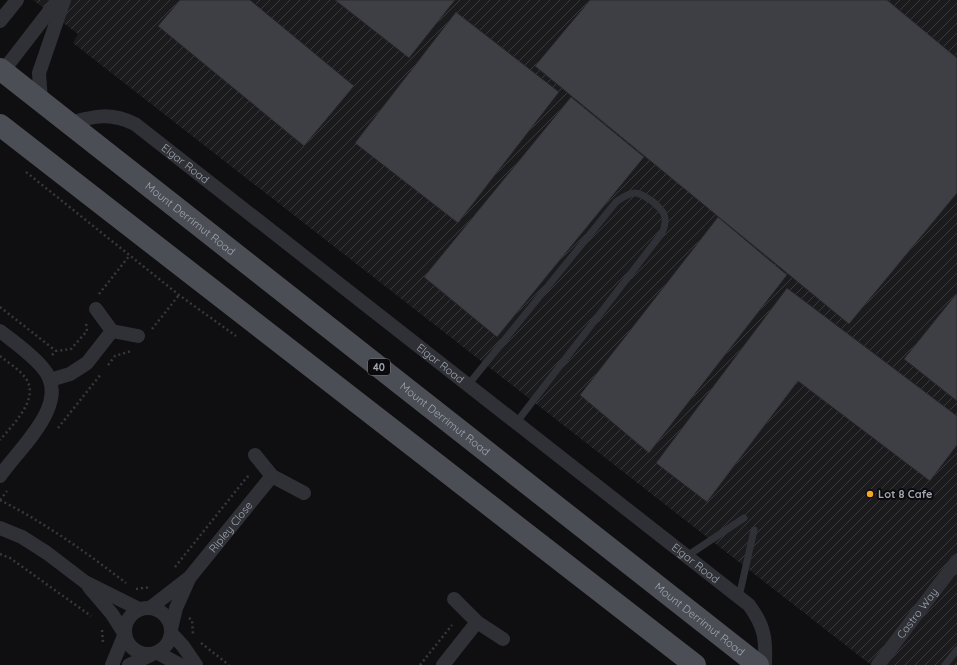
<svg xmlns="http://www.w3.org/2000/svg" width="957" height="665" font-family="Quicksand,sans-serif">
<defs>
<pattern id="industrial-furrows" width="10" height="10" patternUnits="userSpaceOnUse"><rect width="10" height="10" fill="#1b1b1e"/><path d="M-1 1l2-2M0 10L10 0M9 11l2-2" fill="none" stroke="#39393c"/></pattern>
</defs>
<rect width="100%" height="100%" fill="#0f0f11"/>
<path fill="url(#industrial-furrows)" d="M33,0h924v665h-86l-798,-622 5,-9z"/>
<path fill="#3e3f44" stroke="#29292d" d="M180,0h70l104,86 -50,60 -146,-120z
M335,0h120l-46,58z
M590,0h297l70,58v135l-108,131 -314,-258z
M456,12l103,80 -101,131 -103,-80z
M571,97l73,60 -147,180 -73,-60z
M718,217l69,58 -138,178 -69,-58z
M787,288l170,128v29l-27,36 -132,-100 -91,121 -51,-39z
M957,293v108l-53,-42z"/>
<g fill="none" stroke-linecap="round" stroke-linejoin="round">
<path stroke="#36383d" stroke-width="2.5" stroke-dasharray="2 3" stroke-linecap="butt" d="M26,172l153,123 57,41
M99,294l31,-39
M0,307l56,44
M152,329l27,-34
M52,355l4,-4 15,-2 16,-18 -1,-8
M0,356c7,6 16,11 22,18 22,21 -8,49 -22,66
M108,365l7,-9 16,-5
M58,428l43,-54
M0,500l7,-9
M0,500c45,23 86,52 126,83
M0,554l10,4 81,58
M175,567l72,-90 3,-1
M136,589l15,-2
M189,618l3,2 1,14
M102,630l1,13
M201,643l28,22
M420,665l32,-40"/>
<path stroke="#303136" stroke-width="7" d="M468,385l148,-183c6,-4 12,-9 19,-9 6,0 12,5 17,8 12,10 17,16 10,32l-146,190
M687,556l57,-38
M739,597l15,-67
M945,665l12,-15"/>
<g stroke="#303136" stroke-width="14">
<path d="M0,21l17,-21"/>
<path d="M0,75l58,-75"/>
<path d="M41,101l-2,-28 25,-73"/>
<path id="s1" d="M69,123c26,-7 41,-11 66,1l614,481c16,22 17,34 16,60"/>
<path d="M96,309l16,22 26,5"/>
<path d="M0,331c14,11 30,22 42,36 32,35 -23,81 -42,109"/>
<path d="M50,380l20,-6 17,-11 25,-32"/>
<path d="M255,455l17,21 32,17"/>
<path d="M0,528l22,9 25,16 38,29 54,27"/>
<path d="M89,587l23,27 12,19"/>
<path d="M454,599l23,23 26,17"/>
<circle cx="148" cy="631" r="23"/>
<path id="s2" d="M150,608l40,-31 82,-101"/>
<path d="M171,629l5,-21 13,-29"/>
<path d="M171,633l12,13 13,19"/>
<path d="M158,653l22,12"/>
<path d="M112,665l12,-29"/>
<path d="M129,665l22,-10"/>
<path d="M443,665l34,-43"/>
<path id="s3" d="M878,665l79,-104"/>
</g>
<g stroke="#4c4e55" stroke-width="22">
<path id="s4" d="M0,69l758,596"/>
<path d="M0,125l695,540"/>
</g>
</g>
<circle fill="#f5a623" stroke="#0a0a0c" stroke-width="1.5" cx="870" cy="494" r="4"/>
<g text-anchor="middle" dominant-baseline="central" stroke-width="4" stroke-linejoin="round" paint-order="stroke">
<rect fill="#0a0a0c" stroke="#737780" stroke-width="1" x="368" y="359" width="22" height="16" rx="3"/>
<g font-size="10" font-weight="bold" fill="#a0a6b2">
<text x="379" y="367">40</text>
</g>
<g font-size="11" fill="#a0a6b2" stroke="#0a0a0c">
<text stroke="none"><textPath href="#s1" startOffset="132">Elgar Road</textPath></text>
<text stroke="none"><textPath href="#s4" startOffset="242">Mount Derrimut Road</textPath></text>
<text stroke="none"><textPath href="#s1" startOffset="456">Elgar Road</textPath></text>
<text stroke="none"><textPath href="#s4" startOffset="566">Mount Derrimut Road</textPath></text>
<text stroke="none"><textPath href="#s2" startOffset="115">Ripley Close</textPath></text>
<text stroke="none"><textPath href="#s1" startOffset="780">Elgar Road</textPath></text>
<text stroke="none"><textPath href="#s3" startOffset="65">Castro Way</textPath></text>
<text stroke="none"><textPath href="#s4" startOffset="890">Mount Derrimut Road</textPath></text>
</g>
<g font-size="11" font-weight="bold" fill="#a0a6b2" stroke="#0a0a0c" text-anchor="start">
<text x="878" y="494">Lot 8 Cafe</text>
</g>
</g>
</svg>
